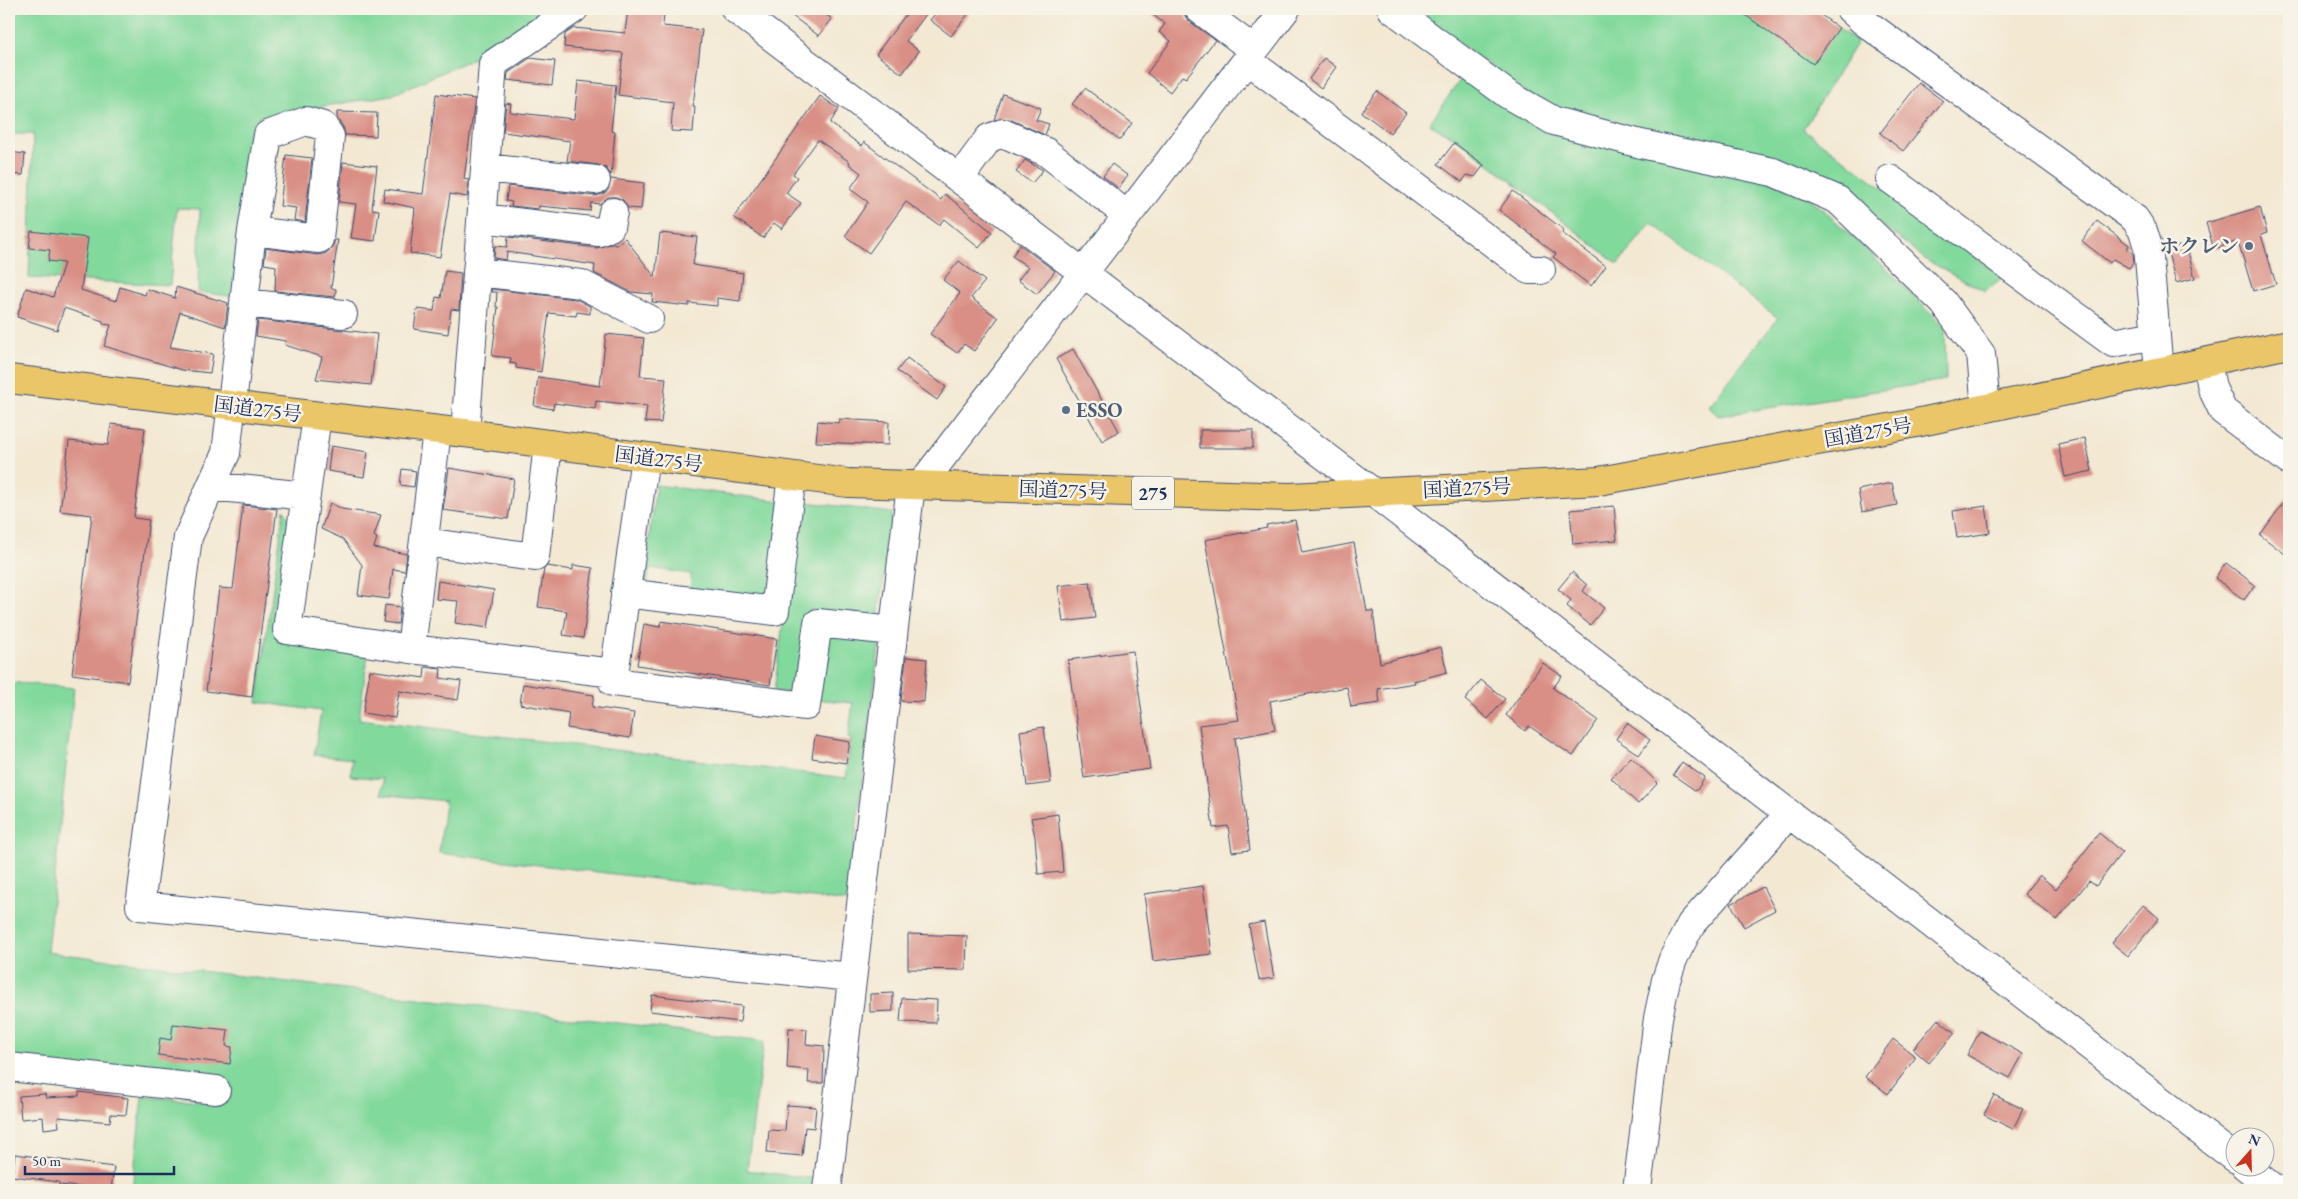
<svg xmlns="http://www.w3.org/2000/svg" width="2298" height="1199" font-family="'EB Garamond','Noto Serif JP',serif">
<rect width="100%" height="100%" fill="#f7f3e8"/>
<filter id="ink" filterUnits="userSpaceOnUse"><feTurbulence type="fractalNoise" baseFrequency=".02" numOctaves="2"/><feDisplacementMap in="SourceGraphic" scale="10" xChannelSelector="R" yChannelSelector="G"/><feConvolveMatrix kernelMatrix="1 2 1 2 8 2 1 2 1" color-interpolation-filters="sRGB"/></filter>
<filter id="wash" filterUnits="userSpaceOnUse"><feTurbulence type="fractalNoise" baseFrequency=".0096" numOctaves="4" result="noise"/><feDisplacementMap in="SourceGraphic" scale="20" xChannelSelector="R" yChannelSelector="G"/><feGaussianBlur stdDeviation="1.12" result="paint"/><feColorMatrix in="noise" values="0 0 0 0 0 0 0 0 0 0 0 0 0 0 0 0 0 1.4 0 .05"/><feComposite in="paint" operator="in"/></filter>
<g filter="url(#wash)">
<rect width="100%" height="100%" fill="#f3e9d3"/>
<path fill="#82d99c" stroke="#4e847d" d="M9,9h535l-50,40 -102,46 -133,22 4,16 -26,164 -39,-5 2,-83 -23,-1 -7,77 -141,-7 4,-144h-24z
M1414,9h399l44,33 -54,87 200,148 -18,14 -59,-31 -79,-63 -294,-87 -34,-22z
M1467,75l64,41 229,61 49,20 56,51 80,79 1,53 -228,36 -9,-10 69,-88 -127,-95 -33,41 -158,-123 -31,-17 31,-44z
M656,485l125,16 -13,100 -78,-11 1,-16 -41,-6 -3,15h-4z
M799,501l93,12 -14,106 -69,-9 -12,84 -23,-3z
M284,509l9,19 -15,113 90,12 -9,66 487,59 5,-39 -3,-1 5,-35 -37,-4 9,-63 55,3 -33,263 -408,-49 6,-52 -64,-7 2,-15 -32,-3 1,-17 -38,-4 7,-44 -64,-9z
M9,682l65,6 -27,264 717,89 -17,129 70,9 -2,11h-683l10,-93 77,5 -210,-39z"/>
<g id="blocks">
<path fill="#d98f85" d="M628,9l36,4 -1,13 39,4 -9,76h2l-2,26 -22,-1 2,-29 -55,-7 5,-42 -59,-6 1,-13 9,-6 51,5z
M783,9h35l14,10 -13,17z
M910,9h20l-24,32 13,10 -17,23 -26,-20z
M939,9h33l-21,27 -21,-16z
M1145,9h39l1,7 4,5 26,19 -29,38 -4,-2 -12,16 -23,-19 24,-32 -12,-9 6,-8z
M1737,9h76l26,19 -26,36z
M530,58l25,3 -3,24 -45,-5 1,-7z
M1324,58l12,9 -15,21 -12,-9z
M578,81l38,4 -5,46 4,1 -4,43 -5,-7 -8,-3 -31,-4 3,-20 -67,-9 3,-29 5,1 -1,8 64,7z
M1919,83l24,18 -40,50 -23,-18z
M1085,88l47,35 -12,17 -48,-36z
M1377,91l29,22 -16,20 -29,-21z
M436,94l39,5 -11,80 5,1 -2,17 -17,-3 -10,63 -30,-4 5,-45 -32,-7 2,-12 38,5z
M1003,94l38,14 -5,12 13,4 -4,11 -36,-16 -15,1z
M820,96l19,13 -9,14 32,23 2,-4 77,58 4,-6 47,38 -13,16 -35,-29 -5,6 -33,-23 -37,51 -24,-17 23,-34 -18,-13 11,-16 -12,-9 1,-2 -32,-22 -25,34 4,3 -11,16 15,10 -19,26 -8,-6 -11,15 -29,-21z
M337,112l40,1 -1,23 -31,-1 -2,-8 -6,-9z
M1454,143l30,22 -9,12 -8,-2 -5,7 -24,-18z
M9,152l16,2 -2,21 -14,-1z
M286,155l26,3 -7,64 -11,-2 2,-12 -16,-2z
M1025,160l18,10 -11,13 -16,-11z
M343,162l34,4 -5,43 7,1 -4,31 -24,-3 5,-34 -17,-2z
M1112,164l16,12 -10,12 -15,-12z
M611,179l33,4 -3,26 -13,-1 -5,-8 -7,-3h-8l-8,7 -9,-1 -1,8 -51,-5 -1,3 -27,-3 1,-4 -6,-1 2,-15 87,10 8,-2 5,-4z
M1513,191l51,39 -2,3 44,33 -15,20 -38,-29 3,-3 -57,-44z
M2260,207l7,26 -6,2 15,49 -23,7 -15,-50 -24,8 -8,-26z
M2097,221l32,24 -2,4 6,4 1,9 -5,6 -16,-9 -3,4 -28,-22z
M31,231l57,7 -7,52 35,11 4,-14 25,8 2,-6 28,9 1,-11 52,16 -3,24 -45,-15 -10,35 43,7 -3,19 -28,-3 -78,-24 7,-21 -8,-1v-3l-39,-13 -7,22 -40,-13 9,-29 27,9 11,-34 -16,-2 2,-11 -21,-2z
M660,233l37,4 -4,28 50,8 -3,28 -23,-3v8l-28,-3v3l-37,-4 1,-8 -22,-2 -37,-19 1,-8 -88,-13 -1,8 -12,-2 1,-12 12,1 1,-10 89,11 13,-4 6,1 9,-7 30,39z
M335,240h3l-7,48 5,1 -1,8 -60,-6 1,-25 -12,-2 2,-16 52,7 8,-2 5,-4z
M2186,244l9,34 -19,5 -9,-34z
M1020,245l35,26 -18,23 -19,-14 10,-13 -16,-11z
M959,261l26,20 -14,17 27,20 -24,33 -10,-7 -7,9 -27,-19 30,-41 -17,-13z
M445,271l16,2 -2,37 -8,-1 -3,25 -34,-5 3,-20 17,2 2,-14 5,1z
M492,289l84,10 14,7v8l-13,-2 -1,4 -27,-3 -8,59 -25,-4v-4l-6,-1 1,-5 -19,-2 6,-49h-2l1,-15h-6z
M258,320l119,14 -6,51 -55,-6 6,-22 -37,-12 1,-4 -30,-5z
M606,334l38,4 -4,38 26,2 -5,45 -16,-1 2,-16 -51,-5 -1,8 -41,-6 -1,6 -19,-3 4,-29 62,9z
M1073,349l46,82 -17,10 -46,-82z
M907,358l39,29 -9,13 -40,-29z
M839,419l50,3 -1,23 -72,-3 2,-21 21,2z
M111,424l34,4 -11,90 15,2 -21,162 -56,-8 20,-159 -32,-4 9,-70 39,4z
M1200,430h53v18h-53z
M2085,438l7,33 -27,6 -7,-33z
M331,446l37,6 -4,25 -36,-6z
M449,468l65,11 -6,40 -65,-9z
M402,469l14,2 -2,16 -14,-2z
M1892,483l5,22 -35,7 -4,-22z
M2289,495v62l-29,-22z
M330,503l12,6 39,6 -7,21 3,2 -3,10 33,6 -2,17 -12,-2 -4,30 -31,-4 4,-30 -19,-26 -22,-10z
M243,505l34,4 -25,188 -46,-6 13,-103 14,1z
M1614,506l3,34 -44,4 -3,-34z
M1986,506l4,27 -33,5 -4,-27z
M1295,520l7,33 52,-10 13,68h6l7,52 61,-16 6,25 -33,9 1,2 -37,6 2,14 -29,4 -4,-20 -77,14 5,29 -40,8 15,112 -18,2 -4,-26 -15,2 -14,-103 40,-5 -34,-180 62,-12 -1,-3z
M2226,563l29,22 -11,15 -29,-22z
M573,565l20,3 -10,70 -20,-3 4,-24 -29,-4 6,-38 3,-3 26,4z
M1572,572l15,13 -4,6 21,17 -14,17 -23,-19 4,-6 -13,-11z
M438,581l56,9 -6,38 -33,-5 3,-22 -22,-2z
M1090,582l5,36 -32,4 -5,-36z
M385,605l15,2 -2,17 -15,-2z
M661,621l116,18 -7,46 -133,-20 7,-41 16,3z
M1133,651l17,118 -66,9 -16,-118z
M906,657l21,2 -3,43 -23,-1z
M1543,663l19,13 -9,12 45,32 -25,36 -44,-30 -4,5 -19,-16z
M425,667l16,2 -1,9 21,3 -3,19 -59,-9 -4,27 -32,-5 7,-43 54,8z
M1481,680l24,19 -17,20 -23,-19z
M523,684l71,11 -2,12 42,6 -4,25 -63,-10 2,-15 -49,-9z
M1627,723l23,17 -11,15 -23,-16z
M1044,727l7,56 -24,3 -7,-55z
M815,736l35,6 -4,21 -34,-5z
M1631,757l27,26 -20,21 -27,-26z
M1682,762l23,16 -9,13 -23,-16z
M1058,814l5,58 -25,2 -3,-37 -4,-19z
M2099,833l23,19 -26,34 -7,-5 -32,39 -33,-26 15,-19 17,14z
M1203,886l9,68 -59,7 -9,-67z
M1763,887l12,23 -31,17 -13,-23z
M2143,905l16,13 -31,38 -16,-13z
M1264,922l10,56 -15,2 -10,-55z
M908,934l59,2 -1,34 -58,-1z
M893,993v18l-23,1v-18z
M652,995l90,11 -2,16 -90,-11z
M902,998l35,2 -1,23 -36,-1z
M1938,1019l17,14 -26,30 -16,-14z
M173,1024l55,6 -2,16 6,1 -2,17 -72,-9 2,-17 11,2z
M789,1028l18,1 -1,15 18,2 -1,37h-15l1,-13 -22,-2z
M1980,1031l43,23 -13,24 -43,-23z
M1893,1039l23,18 -28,37 -23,-17z
M79,1092l49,6 -2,17 -15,-1 -1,8 -52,-5 1,10 -15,2 -1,-12 -22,2 -2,-23 26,-2 1,4 33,-2z
M1994,1095l29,14 -10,20 -29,-14z
M787,1105l29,2 -2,21 -9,-1 -3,29 -35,-3 2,-23 16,1z
M15,1154l99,13 -3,23 -52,-5v-3l-47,-6z"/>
</g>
</g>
<g filter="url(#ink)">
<use href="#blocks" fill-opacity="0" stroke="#3b4b70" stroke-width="1"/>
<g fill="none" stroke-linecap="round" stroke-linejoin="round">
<g stroke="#3b4b70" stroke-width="30">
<path id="minor" d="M735,9l639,484 862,666
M1199,9l55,41
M1392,9l115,85 47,27 87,23 132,28 65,28 105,102 38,52 5,54
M1850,9l13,12 272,198 8,12 5,16 11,124
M1247,60l282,210h12
M485,168l111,12
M959,179l30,-41 14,-5 43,19 81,63
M1890,179l223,164 43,-8
M482,218l117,14 11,-5 3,-15
M477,272l104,12 68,35
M244,303l8,-72 67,8 11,-103 -7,-10 -17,-5 -38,14 -16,96
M343,314l-99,-11 -18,150 -38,84 -48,369 712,71
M2207,362l5,26 11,23 66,50
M317,416l-30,214 124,19
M437,430l-26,219 203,24
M465,433l28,-369 81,-55
M645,457l-32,225 193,24 12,-83 75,8
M211,486l95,10
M920,486l366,-477
M424,542l111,15 13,-113
M625,593l150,18 17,-135
M9,1067l207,23
M2245,1166l31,24
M827,1190l84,-705
M1637,1190l21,-172 8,-38 7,-21 18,-35 97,-109"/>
</g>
<g stroke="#3b4b70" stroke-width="30">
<path id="highway" d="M9,379l456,54 383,50 442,14 309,-16 317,-58 373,-79"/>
</g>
<use href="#minor" stroke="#fff" stroke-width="28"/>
<use href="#highway" stroke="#eac669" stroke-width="28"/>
</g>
</g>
<g fill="#5c6f8a" stroke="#f7f3e8" stroke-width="2">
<circle cx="2249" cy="246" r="5"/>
<circle cx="1066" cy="410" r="5"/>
</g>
<g text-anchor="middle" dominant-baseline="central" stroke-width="5" stroke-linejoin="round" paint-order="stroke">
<rect fill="#f7f3e8" stroke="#5d6a87" stroke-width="1" x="1132" y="476.5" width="42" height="33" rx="4"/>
<g font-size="19" font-weight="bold" fill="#1b2f5e">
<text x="1153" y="493">275</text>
</g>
<g font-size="20" font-weight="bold" fill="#4e5e75" stroke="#f7f3e8" text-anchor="end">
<text x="2239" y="246">ホクレン</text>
<text x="1076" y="410" text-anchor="start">ESSO</text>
</g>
<g font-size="20" fill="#1b2f5e" stroke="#f7f3e8">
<text transform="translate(258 409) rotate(7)">国道275号</text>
<text transform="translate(1868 432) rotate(-10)">国道275号</text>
<text transform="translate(659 459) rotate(7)">国道275号</text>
<text transform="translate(1467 488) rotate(-3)">国道275号</text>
<text transform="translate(1063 490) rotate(2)">国道275号</text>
</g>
</g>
<rect width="2298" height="1199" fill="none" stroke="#f7f3e8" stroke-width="30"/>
<g transform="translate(2250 1152) rotate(20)"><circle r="24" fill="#f7f3e8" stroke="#9fa5b1"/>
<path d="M0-4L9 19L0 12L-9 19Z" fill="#c8321e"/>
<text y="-8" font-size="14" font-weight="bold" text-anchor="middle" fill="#1b2f5e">N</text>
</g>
<path d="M25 1166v8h149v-8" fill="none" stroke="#1b2f5e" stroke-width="2.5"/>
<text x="32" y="1166" font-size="15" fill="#1b2f5e" stroke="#f7f3e8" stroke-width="4" paint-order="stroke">50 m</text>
</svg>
